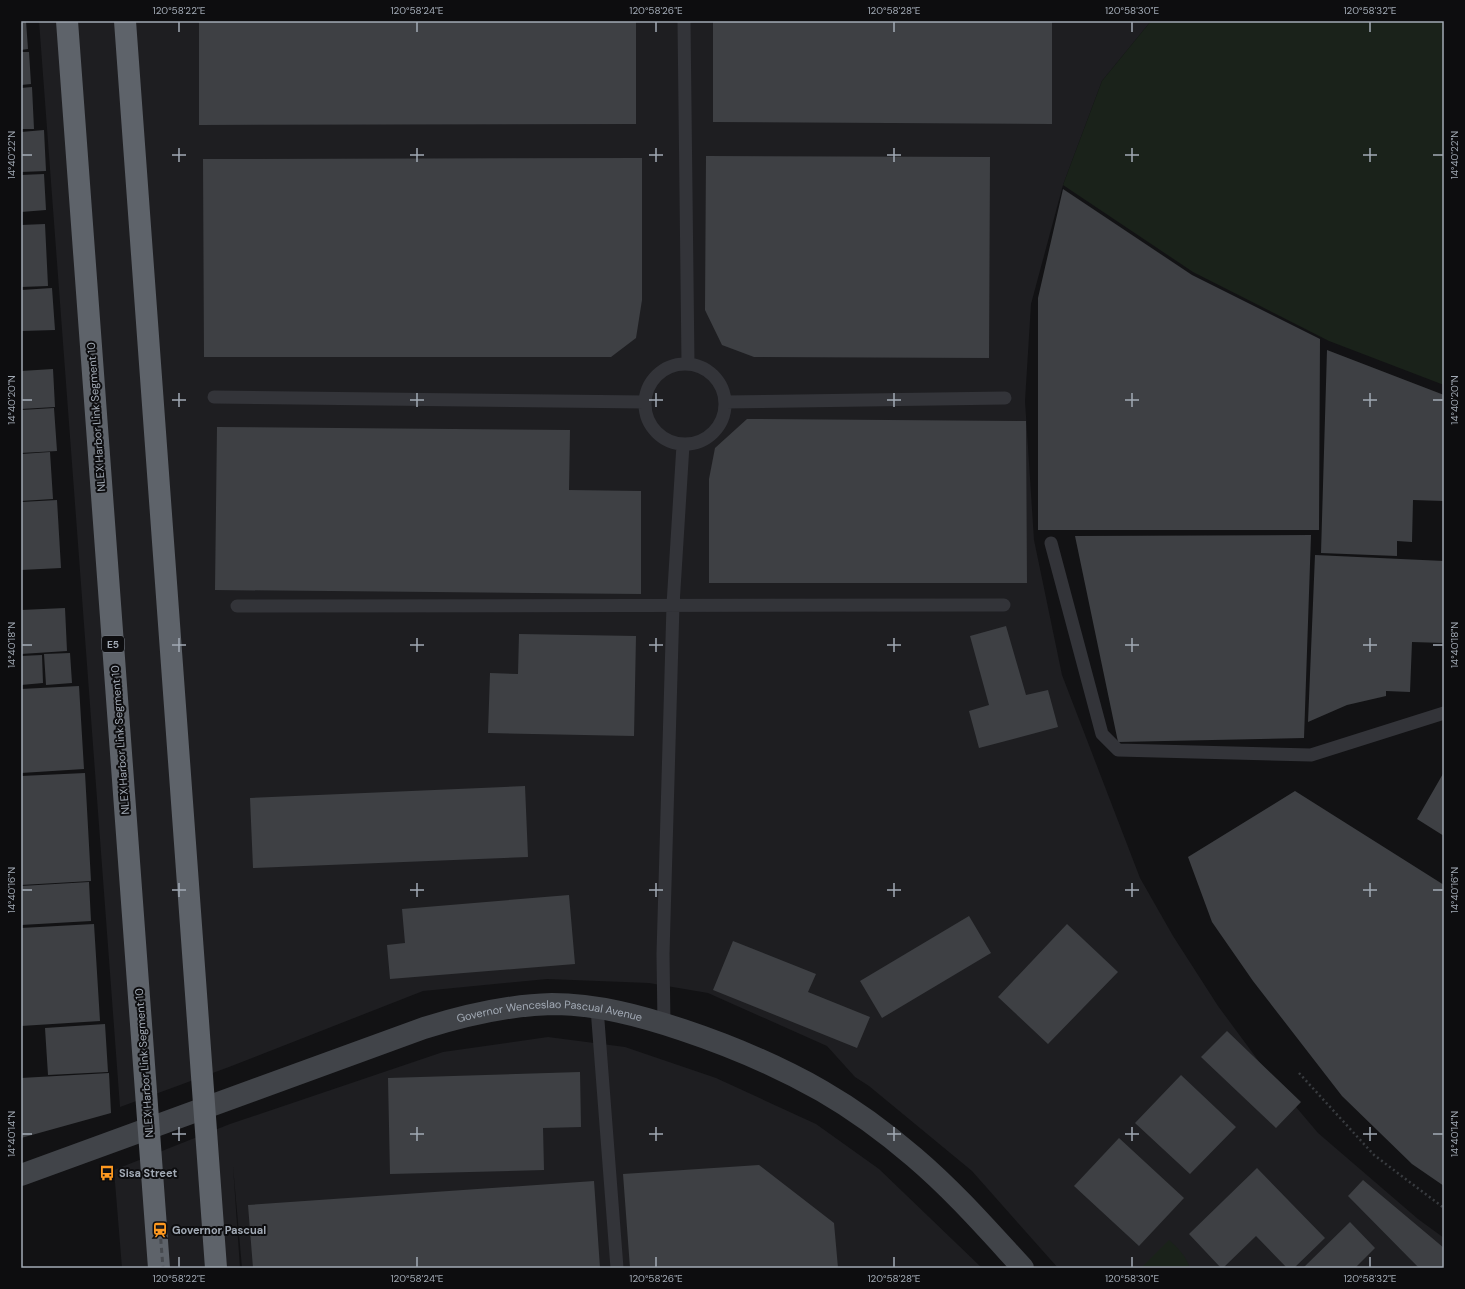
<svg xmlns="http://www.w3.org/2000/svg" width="1465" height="1289" font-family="'DM Sans',sans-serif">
<rect width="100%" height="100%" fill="#121214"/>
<path fill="#1e1e21" d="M39,21h1112l-49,60 -39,104 -32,119 -6,97 9,139 28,135 78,203 33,58 45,70 51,69 49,58 100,86 26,19v30h-386l-86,-97 -103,-85 -14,-9 -28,-31 -119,-53 -59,-10 -102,-4 -124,12 -194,76 -109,40z
M548,1037l77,10 91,31 100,46 63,45 103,99h-740l-9,-102 7,102h-118l-8,-98 116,-46 213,-72z"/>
<path fill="#1a221a" d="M1151,21h293v364l-115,-44 -136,-69 -130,-87 39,-104z
M1169,1240c9,8 17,16 21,28h-49z"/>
<path fill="#3e4044" d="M21,21h5l2,28 -7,1z
M199,21h437v103l-437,1z
M713,21h339v103l-339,-2z
M21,52h8l2,32 -10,1z
M32,87l2,42h-13v-41z
M44,130l2,41 -25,1v-40z
M706,156l284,1 -1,201 -235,-1 -32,-12 -17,-35z
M642,158v142l-6,38 -25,19h-407l-1,-198z
M44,174l2,36 -25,2v-37z
M1063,189l129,86 128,64 -1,191h-281v-232z
M45,224l3,62 -27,1v-62z
M52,288l3,42 -34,1v-41z
M1327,350l117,45v106l-31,-1 -1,42 -15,-1v15l-76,-3z
M53,369l2,38 -34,2v-38z
M54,408l3,43 -36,2v-43z
M747,419l279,2 1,162h-318v-104l6,-31z
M217,427l353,3 -1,60 72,1v103l-426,-4z
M50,452l3,47 -32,2v-47z
M57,500l4,68 -40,2v-68z
M1311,535l-7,203 -186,4 -43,-206z
M1315,555l129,6v82l-32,-1 -2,50 -24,-1v5l-39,9 -39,17z
M65,608l2,43 -46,3v-44z
M1006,626l20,69 22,-5 10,37 -79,21 -10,-37 20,-6 -19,-69z
M519,634l117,2 -2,100 -146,-3 2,-60 28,1z
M70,653l2,30 -26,2 -2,-31z
M42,655l1,28 -22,2v-29z
M79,686l5,83 -63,4v-84z
M1444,772v64l-27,-17z
M85,773l6,108 -70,4v-109z
M525,786l3,71 -275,11 -3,-70z
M1295,791l149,94v301l-32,-22 -70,-68 -89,-115 -41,-59 -24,-65z
M89,882l2,39 -70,4v-39z
M569,895l6,69 -185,15 -3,-34 18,-2 -3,-34z
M969,916l22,37 -109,65 -22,-37z
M94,924l6,97 -79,5v-98z
M1067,924l51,48 -70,72 -50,-47z
M733,941l83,33 -8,18 62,25 -13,31 -144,-58z
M105,1024l3,48 -60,3 -3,-47z
M1227,1031l74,71 -25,26 -75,-71z
M580,1072l1,55 -38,1 1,42 -154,4 -2,-96z
M109,1073l2,40 -90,25v-60z
M1181,1075l55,52 -46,47 -55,-51z
M1119,1138l65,60 -45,48 -65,-60z
M759,1165l75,58 4,45h-208l-7,-94z
M1257,1168l68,70 -31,30h-7l-31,-32 -33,32h-2l-32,-34z
M1363,1180l81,68v20h-25l-71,-72z
M594,1181l6,87h-347l-5,-63z
M1350,1222l25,26 -20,20h-52z"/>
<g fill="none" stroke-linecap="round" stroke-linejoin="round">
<path stroke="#393c40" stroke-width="2.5" stroke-dasharray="2 3" stroke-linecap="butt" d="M1299,1073l75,82 70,53"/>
<path stroke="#333439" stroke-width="13" d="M684,21l4,343
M645 404a40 40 0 1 1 80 0a40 40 0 1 1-80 0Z
M214,397l431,5
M725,402l280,-4
M1051,543l51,191 16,16 193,5 133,-42
M237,606l767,-1
M597,1008l20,260
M664,1024l-1,-70 10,-349 10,-160"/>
<path stroke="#414449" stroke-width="22" id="s1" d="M21,1175l403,-147c42,-13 84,-23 128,-24 45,0 89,12 131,26 48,16 95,36 139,61 33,19 64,42 92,66 40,34 74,73 109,111"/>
<path stroke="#5e636a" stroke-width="22" d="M67,21l92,1247
M125,21l91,1247"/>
<path stroke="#46494e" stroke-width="3" stroke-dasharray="5 4" stroke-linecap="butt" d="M160,1230l3,38"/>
</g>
<path fill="none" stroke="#a2aab5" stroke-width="1.5" d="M179,22v10M417,22v10M656,22v10M894,22v10M1132,22v10M1370,22v10M179,148v14M417,148v14M656,148v14M894,148v14M1132,148v14M1370,148v14M22,155h10M172,155h14M410,155h14M649,155h14M887,155h14M1125,155h14M1363,155h14M1433,155h10M179,393v14M417,393v14M656,393v14M894,393v14M1132,393v14M1370,393v14M22,400h10M172,400h14M410,400h14M649,400h14M887,400h14M1125,400h14M1363,400h14M1433,400h10M179,638v14M417,638v14M656,638v14M894,638v14M1132,638v14M1370,638v14M22,645h10M172,645h14M410,645h14M649,645h14M887,645h14M1125,645h14M1363,645h14M1433,645h10M179,883v14M417,883v14M656,883v14M894,883v14M1132,883v14M1370,883v14M22,890h10M172,890h14M410,890h14M649,890h14M887,890h14M1125,890h14M1363,890h14M1433,890h10M179,1127v14M417,1127v14M656,1127v14M894,1127v14M1132,1127v14M1370,1127v14M22,1134h10M172,1134h14M410,1134h14M649,1134h14M887,1134h14M1125,1134h14M1363,1134h14M1433,1134h10M179,1257v10M417,1257v10M656,1257v10M894,1257v10M1132,1257v10M1370,1257v10"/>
<defs>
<g id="bus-bare" transform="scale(1.2)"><path d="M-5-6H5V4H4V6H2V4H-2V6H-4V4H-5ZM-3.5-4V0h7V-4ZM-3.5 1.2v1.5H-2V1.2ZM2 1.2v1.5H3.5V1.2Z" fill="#fe9920" stroke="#0d0d0f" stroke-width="2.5" paint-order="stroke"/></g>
<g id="station-bare" transform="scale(1.2)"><path d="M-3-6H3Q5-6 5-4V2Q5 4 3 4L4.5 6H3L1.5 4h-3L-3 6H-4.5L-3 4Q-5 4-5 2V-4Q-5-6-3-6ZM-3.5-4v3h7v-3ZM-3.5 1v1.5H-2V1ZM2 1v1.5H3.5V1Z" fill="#fe9920" stroke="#0d0d0f" stroke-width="2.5" paint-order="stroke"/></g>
</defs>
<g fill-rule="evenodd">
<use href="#bus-bare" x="107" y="1173"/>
<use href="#station-bare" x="160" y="1230"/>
</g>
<g text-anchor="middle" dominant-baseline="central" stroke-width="4" stroke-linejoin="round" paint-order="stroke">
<rect fill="#0d0d0f" stroke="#757b83" stroke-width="1" x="102" y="636" width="22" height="16" rx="3"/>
<g font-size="10" font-weight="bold" fill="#a2aab5">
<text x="113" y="644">E5</text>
</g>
<g font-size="11" fill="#a2aab5" stroke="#0d0d0f">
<text transform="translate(96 417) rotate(-94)">NLEX Harbor Link Segment 10</text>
<text transform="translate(120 740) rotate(-94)">NLEX Harbor Link Segment 10</text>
<text stroke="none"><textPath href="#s1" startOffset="557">Governor Wenceslao Pascual Avenue</textPath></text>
<text transform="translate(144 1063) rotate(-94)">NLEX Harbor Link Segment 10</text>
</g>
<g font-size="11" font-weight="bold" fill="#a2aab5" stroke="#0d0d0f" text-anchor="start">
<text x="119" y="1173">Sisa Street</text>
<text x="172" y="1230">Governor Pascual</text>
</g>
</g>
<rect width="1465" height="1289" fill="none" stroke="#0d0d0f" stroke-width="44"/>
<rect x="22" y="22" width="1421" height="1245" fill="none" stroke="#a2aab5" stroke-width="1.5"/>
<g font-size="10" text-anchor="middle" fill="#a2aab5">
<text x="179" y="14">120°58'22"E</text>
<text x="417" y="14">120°58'24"E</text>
<text x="656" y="14">120°58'26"E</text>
<text x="894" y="14">120°58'28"E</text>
<text x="1132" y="14">120°58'30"E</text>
<text x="1370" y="14">120°58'32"E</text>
<text transform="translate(11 155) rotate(-90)" y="4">14°40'22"N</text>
<text transform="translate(1454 155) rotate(-90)" y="4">14°40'22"N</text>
<text transform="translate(11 400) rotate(-90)" y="4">14°40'20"N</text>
<text transform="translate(1454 400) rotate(-90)" y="4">14°40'20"N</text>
<text transform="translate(11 645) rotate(-90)" y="4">14°40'18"N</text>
<text transform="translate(1454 645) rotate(-90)" y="4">14°40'18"N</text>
<text transform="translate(11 890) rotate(-90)" y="4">14°40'16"N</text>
<text transform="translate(1454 890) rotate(-90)" y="4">14°40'16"N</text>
<text transform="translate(11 1134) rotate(-90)" y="4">14°40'14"N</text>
<text transform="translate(1454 1134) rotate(-90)" y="4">14°40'14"N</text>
<text x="179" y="1282">120°58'22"E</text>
<text x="417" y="1282">120°58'24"E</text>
<text x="656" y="1282">120°58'26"E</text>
<text x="894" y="1282">120°58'28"E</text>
<text x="1132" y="1282">120°58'30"E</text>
<text x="1370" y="1282">120°58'32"E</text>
</g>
</svg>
